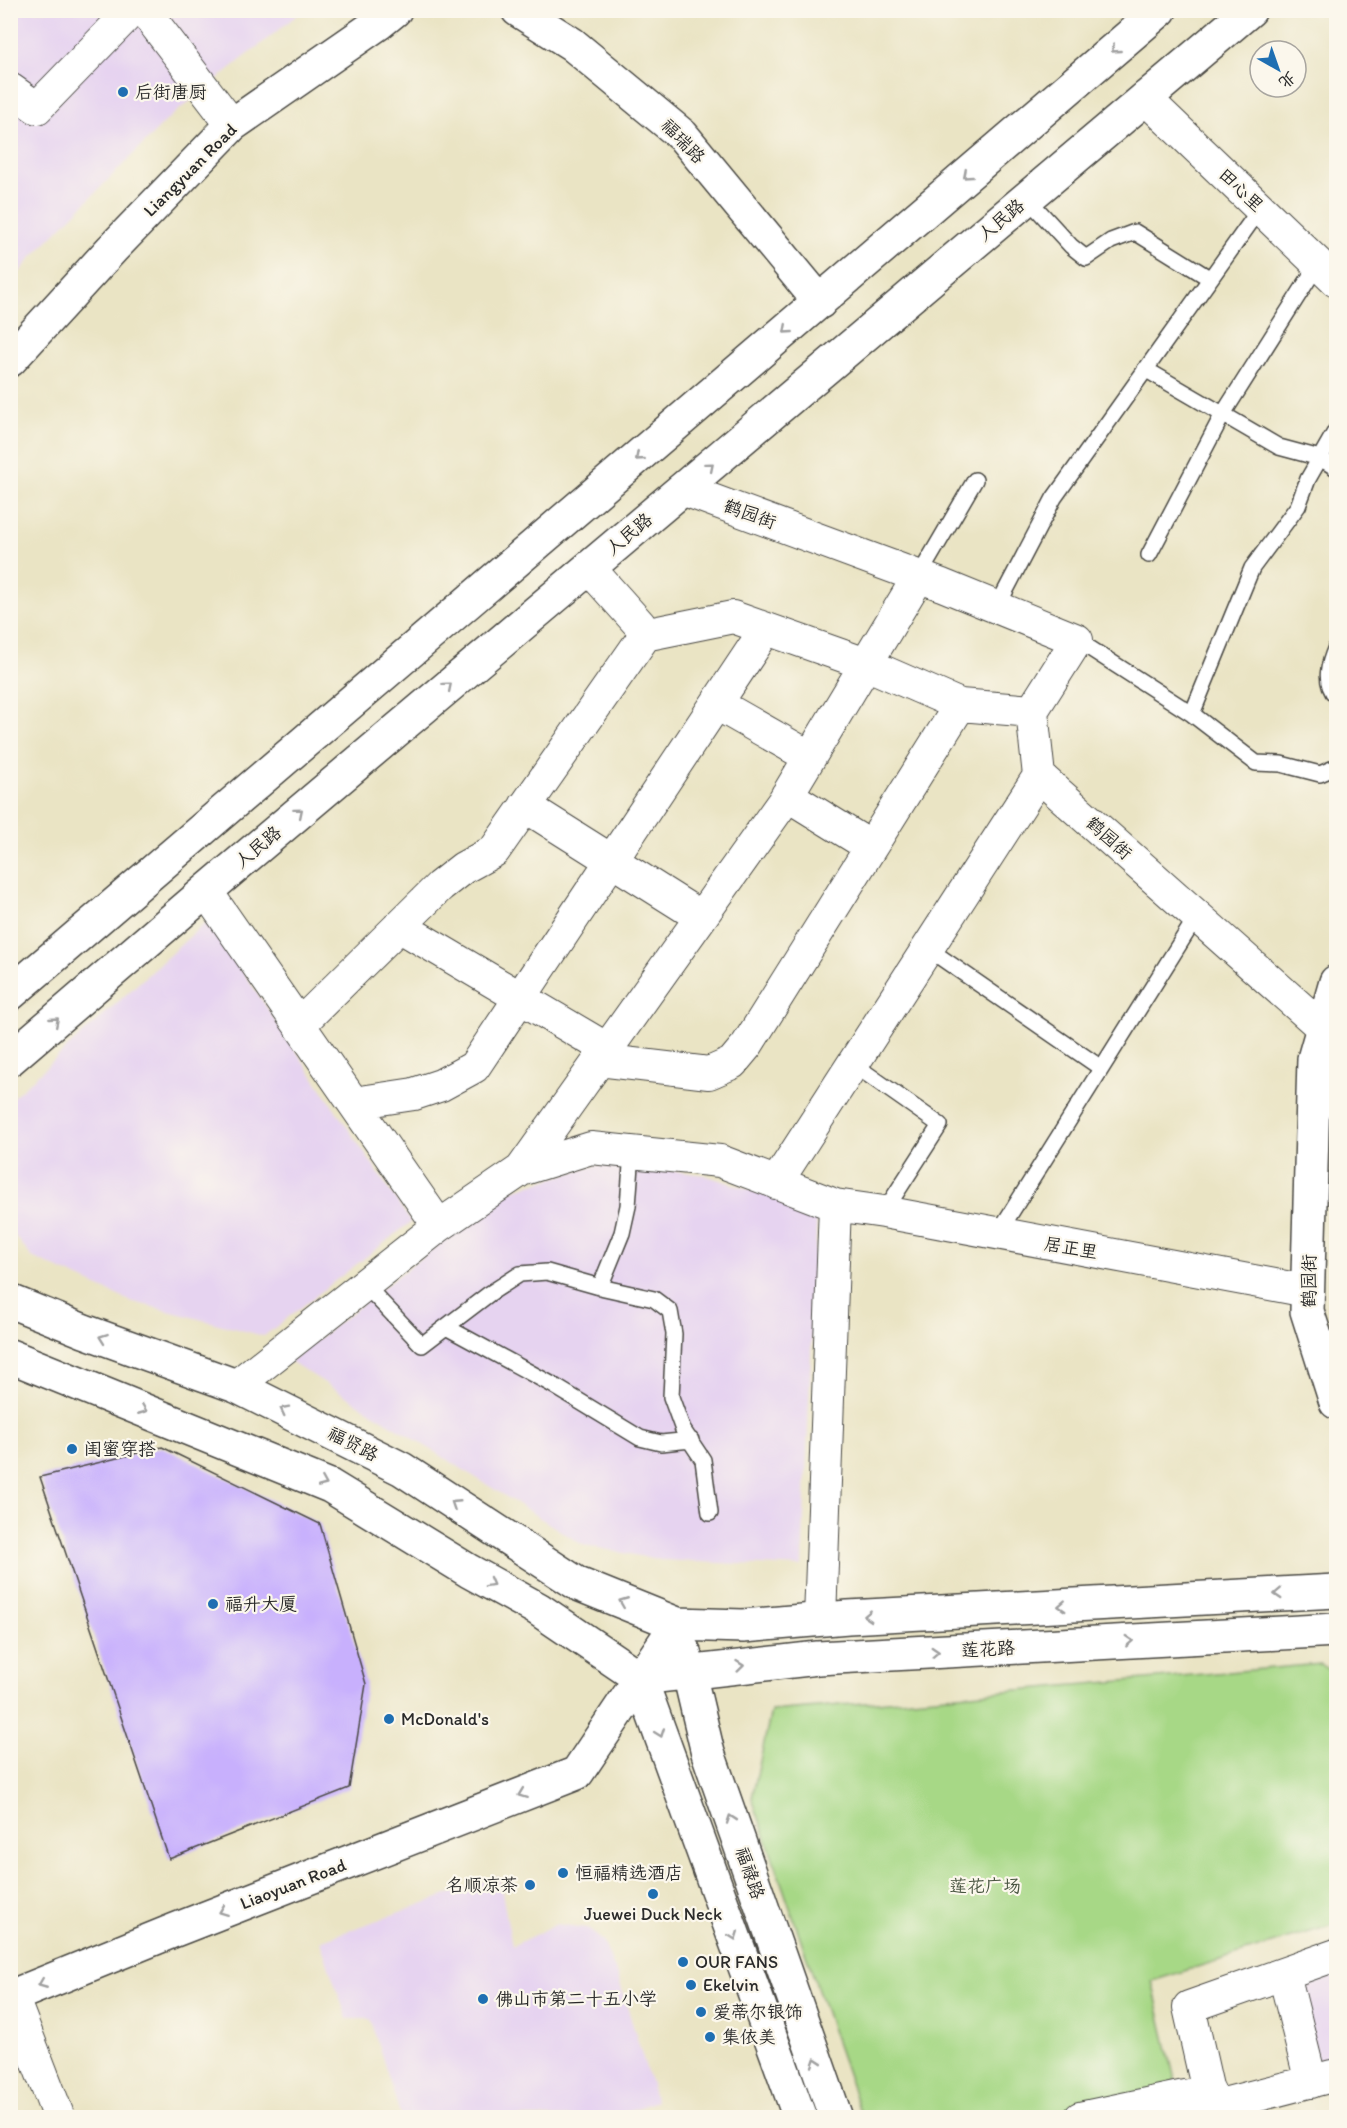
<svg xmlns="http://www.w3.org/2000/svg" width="1347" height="2128" font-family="Itim,'LXGW WenKai TC',sans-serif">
<rect width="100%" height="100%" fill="#fbf7ec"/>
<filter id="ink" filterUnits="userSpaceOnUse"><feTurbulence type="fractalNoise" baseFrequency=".0167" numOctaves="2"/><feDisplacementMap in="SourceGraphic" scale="12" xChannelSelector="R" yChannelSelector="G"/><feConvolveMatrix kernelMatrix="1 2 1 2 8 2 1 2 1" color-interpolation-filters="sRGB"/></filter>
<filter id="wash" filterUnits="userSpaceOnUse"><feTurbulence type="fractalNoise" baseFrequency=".008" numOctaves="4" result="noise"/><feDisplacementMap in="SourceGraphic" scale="24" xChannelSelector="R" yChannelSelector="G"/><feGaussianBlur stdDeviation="1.35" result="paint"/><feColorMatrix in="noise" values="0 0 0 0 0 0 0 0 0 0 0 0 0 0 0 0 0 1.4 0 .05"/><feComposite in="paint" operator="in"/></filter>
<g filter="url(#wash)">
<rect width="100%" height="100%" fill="#eae4c4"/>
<path fill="#e6d3f0" d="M11,11h291l-132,106 -139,141 -20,25z
M208,920l203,302 -147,114 -134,-35 -98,-44 -21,-26v-132z
M609,1162l95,13 113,36 -15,356 -142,-7 -77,-15 -293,-184 215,-169z
M499,1876l13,70 45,-22 30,4 16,13 16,39 37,121 -43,16h-212l-31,-98h-23l-27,-78z
M1336,1968v92l-20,7 -21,-84z"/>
<path fill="#a7d886" stroke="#698258" stroke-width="1.5" d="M1321,1664l15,11v249l-184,57 25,108 -129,28h-186l-110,-319 19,-87z"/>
<g id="blocks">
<path fill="#c8b0fd" d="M162,1447l158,77 46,160 -17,104 -180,71 -129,-382z"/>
</g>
</g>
<g filter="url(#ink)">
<use href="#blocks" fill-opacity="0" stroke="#484742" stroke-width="1.5"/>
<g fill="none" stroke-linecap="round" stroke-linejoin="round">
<g stroke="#484742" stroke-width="18">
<path id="lane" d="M1027,198l44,48 15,12 25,-17 24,-9 74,46
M1145,369l134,78 41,11 16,10
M1149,555l74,-141 95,-150
M919,576l56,-96
M997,607l57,-109 206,-289
M1077,640l115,74 64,49 25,1 39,10 16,-7
M1336,647c-7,16 -13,35 0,49
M1192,714l60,-146 46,-62 10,-27 28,-49
M927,948l174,120
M853,1064l87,61 -56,87
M997,1235l200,-319
M365,1285l57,60 67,-51 31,-20 27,-2 53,15 54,12 16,12 4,23 -3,63 12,33 20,30 7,53
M600,1287l22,-54 6,-27 4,-54
M446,1327l105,57 89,54 21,5 30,-3"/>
</g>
<g stroke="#484742" stroke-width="34">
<path id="street" d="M144,10l88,115
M10,89l27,19 95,-98
M1145,98l191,183
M682,489l260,96 135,55 -45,71 7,65 284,252
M644,635l89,-18 133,47 94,41 72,6
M717,704l93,53
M787,795l84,52
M525,806l176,111
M206,891l233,335
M399,926l208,123
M299,1025l141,-139 23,-18 31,-17 147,-210 3,-6 -4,-10 -51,-57
M599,1060l110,13 23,-10 15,-18 213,-340
M354,1103l60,-9 27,-9 33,-18 292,-438
M521,1170l262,-368 136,-226
M776,1183l263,-407
M236,1386l203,-160 82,-56 70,-22 129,13 115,44 49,7 423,79
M820,1619l15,-414
M1284,1974l27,108
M12,1996l47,122
M1212,2107l120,-31
M1080,2118l129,-27
M1214,2118l-25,-111 147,-52"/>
</g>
<g stroke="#484742" stroke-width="36">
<path id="secondary" d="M518,10l54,34 110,91 138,167
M10,360l102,-111 120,-124 147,-102 16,-13
M1336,982l-22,77 -7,252 29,91
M10,994l1150,-984
M10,1059l196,-168 1044,-881
M10,1301l74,30 152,55 166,83 176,115 99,40 66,2 105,-9 488,-26
M10,1356l320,130 139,85 69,38 102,69
M684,1652l24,101 128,365
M640,1678l178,-20 518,-28
M640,1678l160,440
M10,1997l165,-67 402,-157 100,-149"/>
</g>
<use href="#lane" stroke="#fff" stroke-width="15"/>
<use href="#street" stroke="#fff" stroke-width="32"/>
<use href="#secondary" stroke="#fff" stroke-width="33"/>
</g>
<defs><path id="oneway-chevron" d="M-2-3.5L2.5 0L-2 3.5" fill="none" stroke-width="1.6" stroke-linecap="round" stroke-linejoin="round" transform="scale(1.5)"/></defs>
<g stroke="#a0a0a0">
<use href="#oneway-chevron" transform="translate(1115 49) rotate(139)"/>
<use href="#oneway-chevron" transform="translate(967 175) rotate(139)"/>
<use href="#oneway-chevron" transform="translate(787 330) rotate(139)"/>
<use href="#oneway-chevron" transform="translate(639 457) rotate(139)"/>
<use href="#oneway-chevron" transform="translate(710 466) rotate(-40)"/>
<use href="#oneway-chevron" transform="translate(448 686) rotate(-40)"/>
<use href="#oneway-chevron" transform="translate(299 812) rotate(-40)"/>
<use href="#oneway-chevron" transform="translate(55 1021) rotate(-41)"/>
<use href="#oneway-chevron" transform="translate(103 1338) rotate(-160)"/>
<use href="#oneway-chevron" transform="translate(143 1410) rotate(22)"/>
<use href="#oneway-chevron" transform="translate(284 1410) rotate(-153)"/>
<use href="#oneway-chevron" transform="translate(323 1483) rotate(23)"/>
<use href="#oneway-chevron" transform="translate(455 1504) rotate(-147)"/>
<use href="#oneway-chevron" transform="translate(490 1583) rotate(29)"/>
<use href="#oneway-chevron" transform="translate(1278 1594) rotate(177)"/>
<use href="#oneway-chevron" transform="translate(623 1602) rotate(-158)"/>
<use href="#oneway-chevron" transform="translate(1062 1606) rotate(177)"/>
<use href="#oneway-chevron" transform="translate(868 1616) rotate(177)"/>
<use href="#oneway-chevron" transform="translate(1129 1641) rotate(-3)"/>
<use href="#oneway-chevron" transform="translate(935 1652) rotate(-3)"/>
<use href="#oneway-chevron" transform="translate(740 1666) rotate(-6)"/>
<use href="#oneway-chevron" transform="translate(660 1733) rotate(70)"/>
<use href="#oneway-chevron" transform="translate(522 1794) rotate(159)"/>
<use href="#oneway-chevron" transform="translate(731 1819) rotate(-109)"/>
<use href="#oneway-chevron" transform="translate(223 1911) rotate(159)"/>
<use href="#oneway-chevron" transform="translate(734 1936) rotate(70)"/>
<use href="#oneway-chevron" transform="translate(42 1984) rotate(158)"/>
<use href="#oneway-chevron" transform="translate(816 2062) rotate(-109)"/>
</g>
</g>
<g fill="#1f6fb2" stroke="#fbf7ec" stroke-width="2">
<circle cx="123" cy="92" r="6"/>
<circle cx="72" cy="1449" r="6"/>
<circle cx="213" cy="1604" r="6"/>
<circle cx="389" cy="1719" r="6"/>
<circle cx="563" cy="1873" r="6"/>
<circle cx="530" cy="1885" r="6"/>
<circle cx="653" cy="1894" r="6"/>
<circle cx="683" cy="1962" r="6"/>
<circle cx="691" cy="1985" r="6"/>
<circle cx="483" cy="1999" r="6"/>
<circle cx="701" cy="2012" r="6"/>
<circle cx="710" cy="2037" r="6"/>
</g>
<g text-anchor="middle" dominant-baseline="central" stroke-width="4.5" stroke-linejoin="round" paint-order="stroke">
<g font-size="18" fill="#2b2b2b" stroke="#fbf7ec" text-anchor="start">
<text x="135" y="92">后街唐厨</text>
<text x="84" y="1449">闺蜜穿搭</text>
<text x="225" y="1604">福升大厦</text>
<text x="401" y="1719">McDonald's</text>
<text x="575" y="1873">恒福精选酒店</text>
<text x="518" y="1885" text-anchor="end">名顺凉茶</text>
<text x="653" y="1914" text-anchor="middle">Juewei Duck Neck</text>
<text x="695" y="1962">OUR FANS</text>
<text x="703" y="1985">Ekelvin</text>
<text x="495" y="1999">佛山市第二十五小学</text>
<text x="713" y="2012">爱蒂尔银饰</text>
<text x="722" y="2037">集依美</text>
</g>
<g font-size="18" fill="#2b2b2b" stroke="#fbf7ec">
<text transform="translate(683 141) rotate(46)">福瑞路</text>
<text transform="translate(190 170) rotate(-45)">Liangyuan Road</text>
<text transform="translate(1241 190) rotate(44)">田心里</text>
<text transform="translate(1001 220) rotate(-40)">人民路</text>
<text transform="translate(750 514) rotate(20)">鹤园街</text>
<text transform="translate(629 534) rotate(-40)">人民路</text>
<text transform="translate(1109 838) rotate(42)">鹤园街</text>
<text transform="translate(258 847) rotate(-40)">人民路</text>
<text transform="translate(1071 1248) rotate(10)">居正里</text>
<text transform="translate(1309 1281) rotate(-90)">鹤园街</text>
<text transform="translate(353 1444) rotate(27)">福贤路</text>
<text transform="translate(988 1649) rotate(-3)">莲花路</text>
<text transform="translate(750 1873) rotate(71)">福禄路</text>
<text transform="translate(293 1884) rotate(-21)">Liaoyuan Road</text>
</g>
<g font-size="18" fill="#4a5642" stroke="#fbf7ec">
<text x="985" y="1886">莲花广场</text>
</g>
</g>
<rect width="1347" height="2128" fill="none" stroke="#fbf7ec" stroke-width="36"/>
<g transform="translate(1278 69) rotate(140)"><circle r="28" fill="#fbf7ec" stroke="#a8a59f" stroke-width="1.5"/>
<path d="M0-4.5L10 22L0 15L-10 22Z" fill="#1f6fb2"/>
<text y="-9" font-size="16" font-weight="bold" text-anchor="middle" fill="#2b2b2b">北</text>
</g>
</svg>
